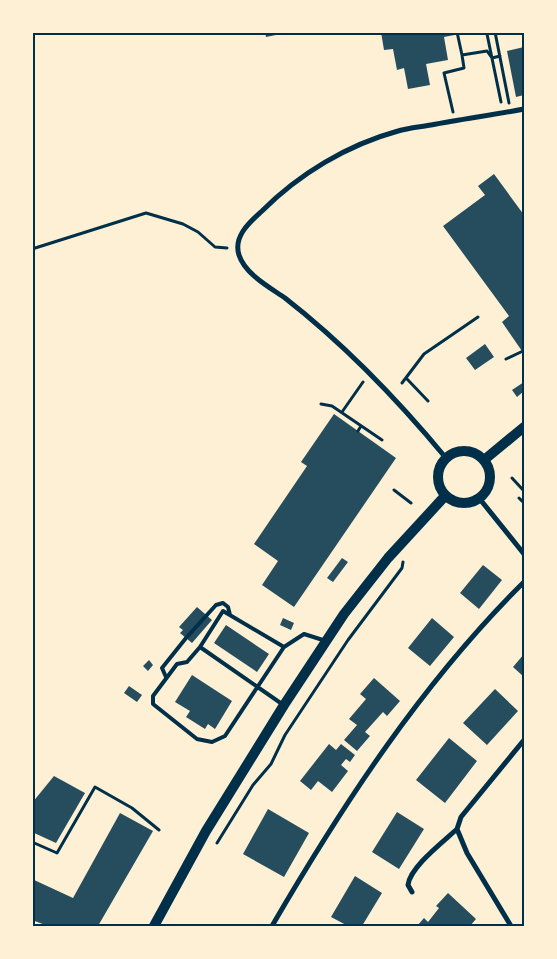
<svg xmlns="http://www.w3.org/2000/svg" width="557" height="959" font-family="Montserrat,sans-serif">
<rect width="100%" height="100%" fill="#fdf0d5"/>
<path fill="#264d5e" d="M265,32h21v1l-20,4z
M381,32h84v1l-21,4 4,23 -22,4 4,21 -22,4 -4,-21 -7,2 -4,-21 -9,1z
M524,47v48l-8,2 -9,-46z
M494,174l30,41v139l-22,-32 7,-6 -66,-90 42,-31 -7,-9z
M485,344l9,13 -19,13 -9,-12z
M524,382v9l-7,6 -5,-7z
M334,414l62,44 -102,149 -32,-22 16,-24 -24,-17 53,-78 -6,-4z
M342,558l6,4 -15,20 -6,-4z
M483,565l19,15 -23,29 -19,-16z
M197,607l15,13 -20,23 -12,-10 3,-3 -4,-3z
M283,618l11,5 -3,7 -11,-5z
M432,618l22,19 -24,29 -22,-18z
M226,625l43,29 -12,18 -43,-29z
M524,654v23l-11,-10z
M149,660l4,5 -5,6 -5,-5z
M192,675l40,26 -17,28 -7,-5 -3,5 -19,-12 4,-6 -15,-9z
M374,678l26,23 -13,15 -4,-4 -18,20 5,4 -13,15 -13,-11 13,-15 -8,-6 17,-20 -6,-5z
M129,686l13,9 -5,7 -13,-9z
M495,689l23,22 -31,34 -24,-22z
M449,738l28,23 -32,42 -29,-23z
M329,744l7,6 5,-6 14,11 -5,7 -4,-3 -5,6 7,6 -16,21 -14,-11 -7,9 -11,-9z
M54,776l31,17 -29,50 -24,-11v-29z
M268,809l41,24 -25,44 -41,-23z
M397,812l27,17 -25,40 -27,-17z
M120,813l33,18 -55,95h-50l-16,-6v-41l41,19z
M355,876l27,17 -20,33h-14l-17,-9z
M448,893l28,26 -6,7h-53l7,-8 4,4 11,-14 -3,-2z"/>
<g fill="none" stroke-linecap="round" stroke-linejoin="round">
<path stroke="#003049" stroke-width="3" d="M457,32l5,23
M495,32l14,71
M487,34l14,68
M453,112l-9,-39 20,-5 -2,-13 25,-4 5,7 8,-2
M32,249l114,-36 37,11 15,8 17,15 12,1
M506,359l17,-8
M407,379l21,22
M402,383l22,-29 54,-37
M321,404l11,2 50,34
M342,412l21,-30
M358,431l3,-5
M512,478l12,13
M394,490l17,13
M519,498l5,5
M32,842l25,11 38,-66 37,21 27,22
M217,843l36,-58 18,-21 14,-29 63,-95 54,-72 1,-6"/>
<path stroke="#003049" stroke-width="4" d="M200,647l-13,15 -10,2 -24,32v8l44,35 15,3 13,-6 59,-89 20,-13 22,7
M166,677l-4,-9 24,-30 30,-33 7,-2 5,4 2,8
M282,704l-82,-57 23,-36 61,36"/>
<path stroke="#003049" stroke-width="5" d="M446,458c-48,-58 -102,-114 -161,-160 -16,-11 -40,-24 -46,-43 -6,-19 11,-33 23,-44 37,-37 85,-66 136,-80 10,-3 22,-4 33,-6 31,-6 62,-10 93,-16
M479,498l45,56
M412,892l-4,-7c2,-18 35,-43 49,-56
M272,926c71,-122 151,-244 252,-344
M511,926l-44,-73 -10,-24 4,-12 63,-77"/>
<path stroke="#003049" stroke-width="10" d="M438 477a26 26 0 1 1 52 0a26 26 0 1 1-52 0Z
M484,460l40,-33
M154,926l52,-95 78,-126 60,-91 44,-56 57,-62"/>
</g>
<rect width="557" height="959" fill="none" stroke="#fdf0d5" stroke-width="68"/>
<rect x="34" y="34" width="489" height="891" fill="none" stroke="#003049" stroke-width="2"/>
</svg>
